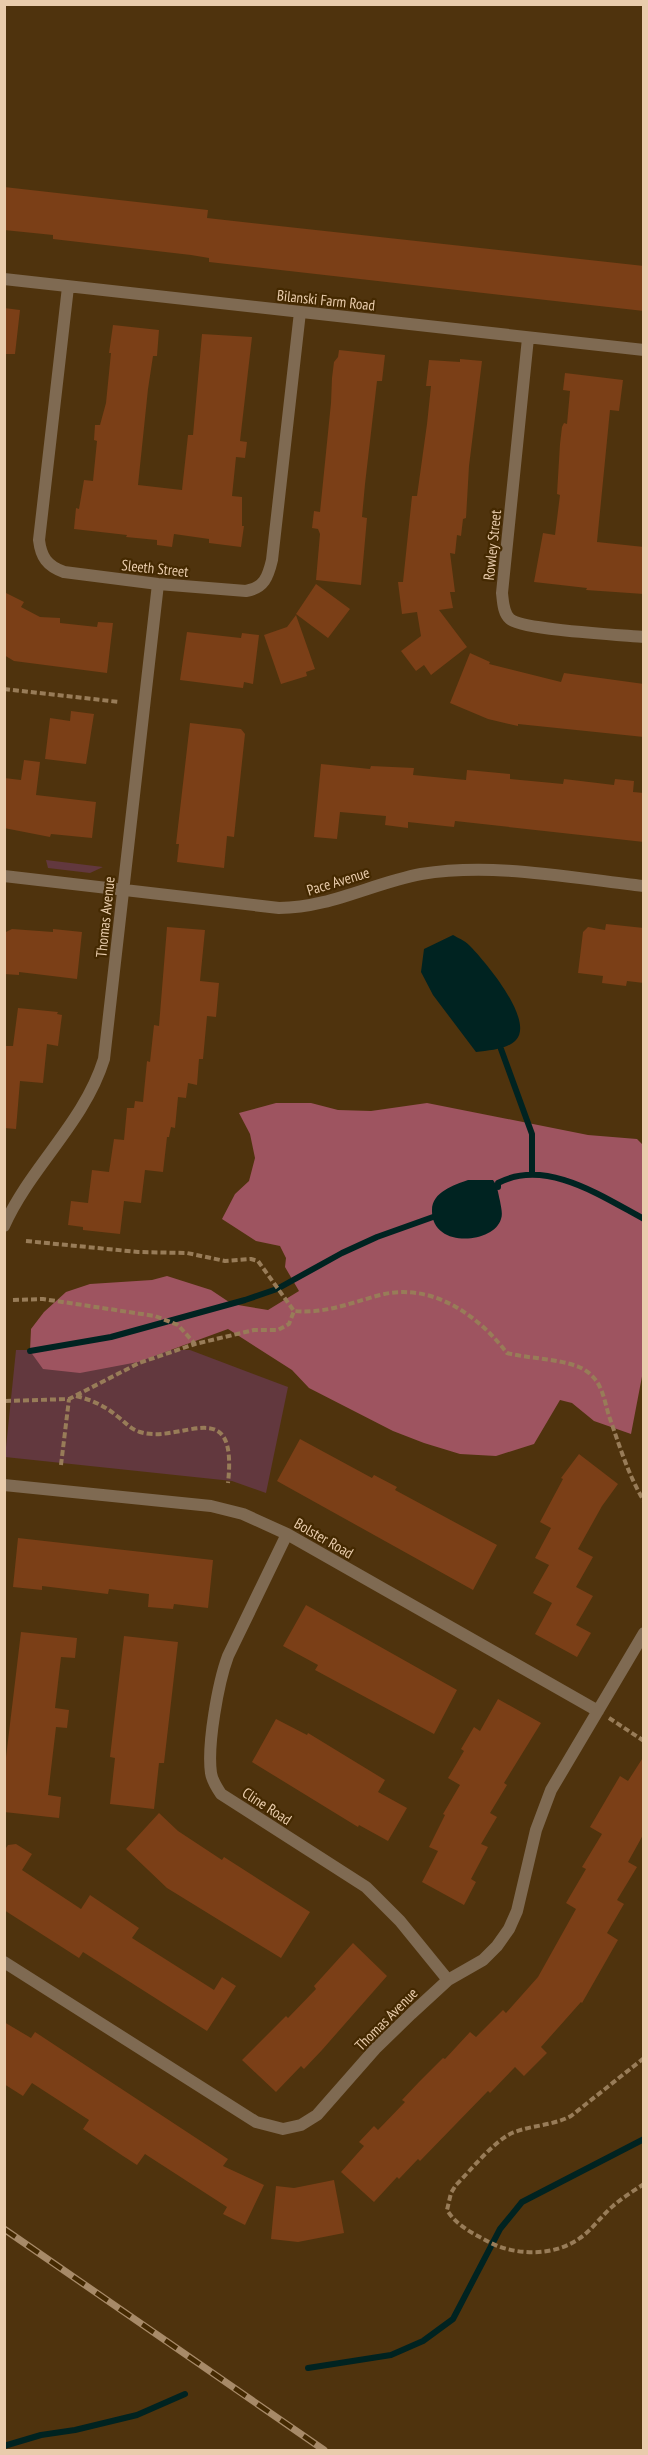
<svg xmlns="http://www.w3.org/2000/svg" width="648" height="2455" font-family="'PT Sans Narrow',sans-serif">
<rect width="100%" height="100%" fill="#4f330d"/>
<path fill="#62383e" d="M46,860l57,7 -13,6 -42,-5z
M16,1350h174l98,37 -22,106 -34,-12 -227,-24z"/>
<path fill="#9e5460" d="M276,1103h35l27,7 33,1 56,-8 161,32 49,4 6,6 1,221 -13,68 -37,-13 -22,-18 -12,-3 -26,44 -38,12 -36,-2 -36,-11 -31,-12 -84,-43 -17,-18 -64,-41 -90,33 -58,11 -37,-4 -13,-18 1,-22 13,-17 22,-20 24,-8 62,-4 15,-4 44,14 21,14 36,6 31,-19 -14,-24 1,-9 -6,-12 -24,-5 -34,-22 13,-25 14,-13 6,-23 -5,-24 -11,-21z"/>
<path fill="#002321" d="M453,935c5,3 11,5 16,10 15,15 66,75 47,95 -10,10 -26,10 -40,12l-43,-57 -12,-23 3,-23z
M468,1180h25c5,7 5,13 7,21 1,6 3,13 1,18 -7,25 -70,30 -69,-9 0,-18 22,-25 36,-30z"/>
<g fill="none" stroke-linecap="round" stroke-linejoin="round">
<path stroke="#002321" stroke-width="6" d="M501,1049l31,85v39
M498,1187v-4c48,-25 103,13 146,36
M30,1351l81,-14 134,-37 32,-11 65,-36 35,-16 56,-20
M308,2368l83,-13 32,-14 30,-22 47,-90 22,-27 122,-63
M4,2446l37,-11 34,-5 62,-15 48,-21"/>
</g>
<path fill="#7b3f17" d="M4,187l204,23 -1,8 437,48v45l-435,-49v-4l-18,-3 -138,-16v-4l-49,-5z
M4,308l16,2 -5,44h-11z
M113,325l46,5 -2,26h-4l-5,33 -10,96 44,5 6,-55h5l9,-101 50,3 -12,104 7,1 -2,16 -9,-1 -4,39 10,1v29h2l-3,21 -32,-4v-4l-35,-5 -2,13 -15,-2v-5l-31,-3 1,-2 -53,-6 2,-21 3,1 5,-29 9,1 4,-40 -3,-1 1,-15h5l6,-22 5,-50h-2z
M339,350l46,5 -3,26h-5l-12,103 -3,33 5,1 -6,67 -45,-5 4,-46 -2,-5 -6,-1 2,-17 6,1 11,-109 1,-25 2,-16 4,-5z
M460,359l22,2 -13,105 -3,52 -3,1 -2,17 -4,-1 -2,19 -5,-1 5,39h-5l3,16 -14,2 28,37 -36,28 -7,-10 -8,6 -15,-20 20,-15 -4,-24 -15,2 -4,-32h5l9,-86h5l10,-72 4,-38h-5l3,-26 31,2z
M565,373l58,7 -4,31 -9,-1 -13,132 47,5v47l-58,-4 1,-2 -53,-6 9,-49 12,2 5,-40 -3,-1 3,-50 2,-17 2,-4 3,1 3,-33 -7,-1z
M316,584l34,25 -22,29 -32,-24z
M4,592l20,10 -3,5 19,10 20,1v5l37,4 1,-5 15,1 -6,50 -93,-12 -10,-6z
M296,615l19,54 -9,3 1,4 -26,8 -17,-49 23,-8z
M187,632l54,6 1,-5 17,2 -6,49 -9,-2 -1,6 -63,-8z
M470,653l20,9 -1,2 72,18 3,-9 80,11v53l-126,-13v2l-30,-7 -38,-16z
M71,711l23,3 -8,50 -41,-5 5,-41 20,3z
M190,723l51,6 4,5 -11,103 -7,-1 -3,32 -47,-6 2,-18h-3z
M24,760l16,2 -4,33 60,7 -4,36 -41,-4 -1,3 -46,-9v-50l17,2z
M321,764l49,5 1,-3 43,2 -1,7 53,5 1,-10 43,4v5l53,5 1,-5 50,6 1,-6 19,2 -1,11 11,1v49l-189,-21 -1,6 -46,-5v6l-23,-3 1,-9 -46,-4 -3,27 -23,-2z
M606,924l38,4v55l-17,-2 -1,5 -24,-3 1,-7 -25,-3 5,-41 5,-5 17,3z
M167,927l38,3 -5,51 19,2 -3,34 -9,-1 -4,43h-4l-2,26 -9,-2 -2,15 -8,-1 -3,31 -4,-1 -2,10h-2l-4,35 -18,-2 -4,33 -17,-2 -4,33 -37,-4v-3l-15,-2 3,-24 17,2 4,-33 17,2 5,-33 10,1 3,-32h7l1,-7 8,1 4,-41 3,1 4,-37 5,1z
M12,929l41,3v-3l29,3 -5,47 -58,-7v3l-15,-1v-41z
M18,1008l40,4 -1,2 5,1 -4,31 -11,-2 -4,39 -23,-2 -4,48 -12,-1v-82h9z
M300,1439l72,39 2,-3 23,12 -2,3 102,55 -24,45 -196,-109z
M579,1454l39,30 -16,22 -24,43 15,8 -17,30 17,9 -17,29 15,8 -14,24 -42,-23 17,-31 -19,-10 16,-28 -14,-7 16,-30 -11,-6 23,-43 -2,-1z
M18,1538l195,22 -5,48 -34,-4 -1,5 -25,-2 1,-13 -40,-5 -1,5 -66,-8v4l-29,-3z
M306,1605l151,85 -23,44 -119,-64 3,-5 -35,-19z
M21,1632l56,6 -2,20 -14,-1 -6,51 14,2 -2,18 -11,-1 -8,68 13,2 -2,21 -55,-6v-38z
M124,1636l54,6 -14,121h-5l-5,46 -44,-5 5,-46 -5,-1z
M498,1699l43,24 -37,60 3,2 -17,28 7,4 -16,27 7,3 -17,32 5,3 -12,23 -42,-23 16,-31 -9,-4 16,-32 -2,-1 17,-29 -12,-7 16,-27 -3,-2 13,-22 6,4z
M276,1719l31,16 1,-2 77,47 -7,12 29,16 -19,33 -29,-16 -1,2 -106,-65z
M644,1756l-1,79 -15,27 9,5 -20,33 7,4 -17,29 11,7 -36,63 -1,-1 -40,45 6,6 -23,23 -9,-9 -25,26 -2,-2 -68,70 -2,-2 -19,20 -2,-2 -23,25 -33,-30 23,-26 -5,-4 15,-16 4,4 27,-28 -3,-2 17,-18 24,-24 2,1 25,-27 6,5 27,-27 3,3 32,-36 38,-68 -10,-6 20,-34 -4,-2 20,-33 -12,-7 30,-51 8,5z
M159,1813l19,18 44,29 2,-3 86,55 -29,46 -114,-70 -41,-39z
M16,1844l16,10 -10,16 59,39 9,-14 49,33 -7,10 82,52 8,-13 14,9 -29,45 -124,-79 -4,6 -75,-48v-59l4,-6z
M353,1943l34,33 -65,74 -18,19 -3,-3 -25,26 -34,-32 44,-44 2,2 28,-29 -2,-3z
M4,2022l27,16 4,-6 193,127 -5,7 41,19 -19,40 -22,-11 4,-7 -82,-53 -8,11 -14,-9 -40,-27 6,-9 -57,-37 -9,13 -19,-12z
M334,2180l10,53 -46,9 -27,-3 5,-53 18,2z"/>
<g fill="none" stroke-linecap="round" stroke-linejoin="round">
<path stroke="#987c58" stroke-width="4" stroke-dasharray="6 3" stroke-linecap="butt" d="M4,689l115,13
M26,1241l112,11 49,1 38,8 26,-2 7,2 36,50
M13,1300l30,-1 112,17 23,9 17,19 59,-14h24l11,-6 5,-13c31,3 56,-8 86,-16 51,-13 97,19 127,58 23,6 49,5 72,14 5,2 11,6 15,11 9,10 11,25 15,38 10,28 19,59 35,85
M76,1396c16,4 29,10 41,20 8,6 13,13 23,16 41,13 98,-41 88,51
M5,1401l64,-2 70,-36 56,-19
M61,1465l8,-66
M609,1718l35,23
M644,2058l-73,58c-19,10 -40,9 -59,17 -19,9 -41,37 -56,52l-5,8 -4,17c9,15 25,23 40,31 27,15 67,16 93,-3 13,-9 21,-22 33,-32 9,-8 20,-15 31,-22"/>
<path stroke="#7f6a52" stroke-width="12" d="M4,279l640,71
M68,287l-29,253c2,17 8,26 25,32l94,12 88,7c18,-3 22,-14 26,-31l28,-248
M528,338l-26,255c1,8 1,20 8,26 13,11 111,16 134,18
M4,876l275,32c50,0 94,-25 142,-34 73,-12 150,4 223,12
M4,1226c27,-60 80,-103 100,-167l54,-475
M4,1485l207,21 32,8 44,20 311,177
M287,1534l-59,122c-10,27 -21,89 -17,117 1,7 6,15 10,21l145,93 34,34 48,59
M4,1962l252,160 27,7 18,-4 16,-10 58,-66 36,-35 37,-34 35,-20 14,-14 12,-17 8,-18 19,-81 15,-40 93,-157"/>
<g stroke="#a78a68" stroke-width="7">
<path id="rail" d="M4,2229l320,221"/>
</g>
<use href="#rail" stroke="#442901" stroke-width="4.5" stroke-dasharray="14" stroke-linecap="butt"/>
</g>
<g text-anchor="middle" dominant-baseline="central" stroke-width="4.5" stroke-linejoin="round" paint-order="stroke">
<g font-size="15" fill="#e9ccac" stroke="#442901">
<text transform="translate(326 300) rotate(6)">Bilanski Farm Road</text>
<text transform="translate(492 545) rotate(-84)">Rowley Street</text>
<text transform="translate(155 568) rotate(6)">Sleeth Street</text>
<text transform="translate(338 881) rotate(-17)">Pace Avenue</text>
<text transform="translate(105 917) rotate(-84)">Thomas Avenue</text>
<text transform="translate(324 1538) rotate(30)">Bolster Road</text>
<text transform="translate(267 1806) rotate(33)">Cline Road</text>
<text transform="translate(386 2019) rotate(-45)">Thomas Avenue</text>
</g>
</g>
<rect width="648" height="2455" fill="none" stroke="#e9ccac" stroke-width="12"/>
</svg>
